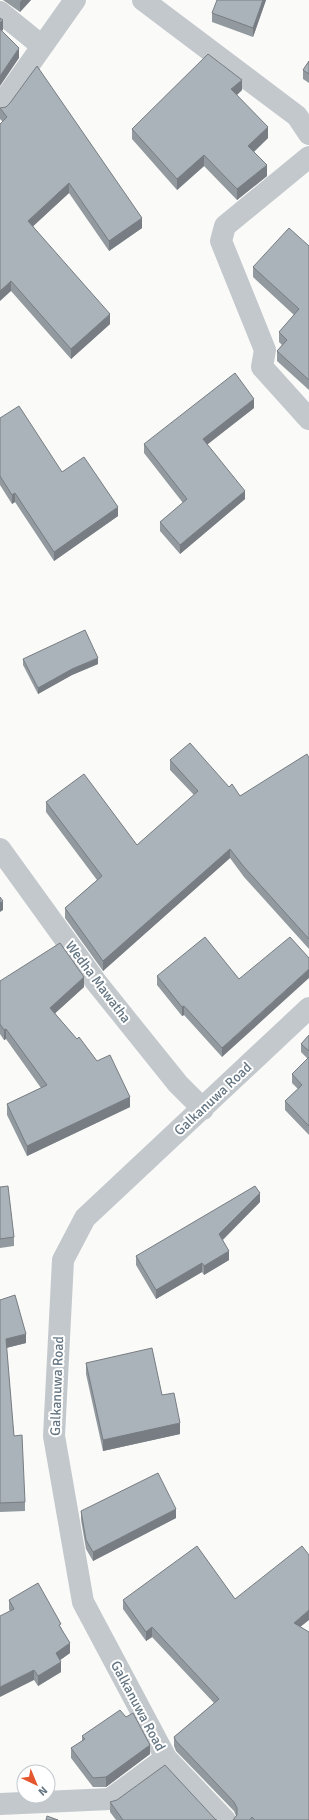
<svg xmlns="http://www.w3.org/2000/svg" width="309" height="1820" font-family="Signika,sans-serif">
<rect width="100%" height="100%" fill="#fafaf8"/>
<g fill="none" stroke-linecap="round" stroke-linejoin="round">
<path stroke="#c3c8cc" stroke-width="22" d="M143,0l154,116 12,18
M0,12l42,34
M0,106l75,-106
M309,157l-84,69 -4,15 44,109 -3,17 47,52
M0,849l96,133 82,102 25,25
M0,1804l110,-5 56,-41
M225,1820l-59,-62 -83,-156 -29,-166 9,-176 22,-42 224,-210"/>
</g>
<path fill="#929a9f" d="M3,0h28l-11,12z
M266,0l-13,37 -41,-15v-9z
M309,61v22l-6,-4v-9z
M242,90l-5,5 31,43 -14,14 13,24 -30,24 -33,-34 -27,24 -45,-51v-10z
M0,108l142,120 -33,23 -40,-58 -36,33 77,98 -39,35 -60,-68 -9,-170 -2,-2z
M309,246v144l-32,-29v-10l5,-6 -3,-3v-10l15,-17 -41,-38v-10z
M254,408l-47,36 38,55 -65,55 -20,-23v-9l23,-19 -39,-50v-9z
M0,418l62,54 56,44 -64,45 -39,-59 -3,2 -12,-19z
M23,659l75,5 -26,11 -34,19 -15,-29z
M309,758v191l-65,-72 -14,-19 -127,113 -38,-53v-10l32,-28 -51,-68v-10l91,43 57,-50 -24,-25v-10l59,27 11,9z
M157,976l82,3 -17,78 -38,-42 -2,1 -25,-31z
M0,981l84,6 -29,26 75,94 -103,49 -20,-41v-11l34,-16 -35,-49 -2,1 -4,-6z
M309,1035v100l-24,-25v-9l13,-12 -6,-6v-9l16,-15 -7,-7v-8z
M0,1187l14,50v9l-14,2z
M260,1202l-37,38 6,20 -25,15 -2,-3 -46,27 -20,-34v-9z
M0,1300l26,43 -20,5 8,88 11,66v9l-25,1z
M86,1363l76,32 18,39 -77,17 -17,-77z
M81,1511l95,7 -83,43 -7,-12 -5,-29z
M235,1599l65,28 9,193h-76l3,-4 -2,-5 -58,-60 -2,-5v-9l40,-34 -62,-66 -6,4 -23,-32v-9z
M9,1600l52,27 9,26 -10,7 1,12 -23,14 -4,-6 -25,-71z
M126,1717l24,37 -44,33h-13l-22,-29v-10l11,-7v-5z
M110,1802l107,18h-101l-6,-8z"/>
<path fill="#777d82" d="M22,0h9l-11,12v-10z
M263,0h3l-13,37v-9z
M3,20v10l-3,3v-10z
M19,48v10l-19,28v-10z
M242,80v10l-11,10v-11z
M268,127v11l-20,19v-11z
M204,155v11l-27,24v-11z
M267,165v11l-30,24v-11z
M69,183v10l-41,38v-10z
M142,218v10l-33,23v-10z
M11,281v10l-11,10v-10z
M110,314v10l-39,35v-10z
M254,399v9l-51,40v-9z
M245,491v8l-65,55v-9z
M15,493v9l-3,2v-9z
M118,507v9l-64,45v-9z
M98,658v6l-26,11 -34,19v-6l34,-19z
M230,849v9l-127,113v-10z
M3,901v9l-3,2v-9z
M309,969v9l-87,79v-9z
M84,977v10l-34,31v-10z
M184,1006v9l-2,1v-9z
M6,1029v10l-2,1v-10z
M130,1097v10l-103,49v-10z
M260,1193v9l-41,41v-9z
M229,1251v9l-25,15v-9z
M202,1263v9l-46,27v-9z
M26,1334v9l-20,5v-9z
M180,1423v11l-77,17v-11z
M176,1509v9l-83,43v-9z
M309,1610v10l-15,12v-9z
M152,1627v10l-6,4v-9z
M70,1643v10l-14,10v-10z
M61,1662v10l-23,14v-10z
M34,1670v10l-34,17v-10z
M150,1745v9l-44,33v-10z"/>
<path fill="#aab3b9" stroke="#777d82" d="M217,0h46l-10,28 -41,-15z
M0,18l3,2 -3,3z
M0,29l19,19 -19,28z
M208,54l34,26 -11,9 37,38 -20,19 19,19 -30,24 -33,-34 -27,24 -45,-50z
M309,61v13l-6,-4z
M37,66l105,152 -33,23 -40,-58 -41,38 82,93 -39,35 -60,-68 -11,10v-167l7,-7 -7,-9 6,-1 4,-4z
M289,228l20,18v134l-32,-29 10,-11 -8,-8 20,-23 -46,-42z
M235,373l19,26 -51,40 42,52 -65,54 -20,-23 27,-23 -43,-55z
M19,406l43,66 22,-15 34,50 -64,45 -39,-59 -3,2 -12,-19v-58z
M85,630l13,28 -26,11 -34,19 -15,-29z
M190,743l39,44 3,-3 8,12 67,-42 2,4v181l-65,-72 -14,-18 -127,112 -38,-53 37,-32 -56,-74 38,-28 53,71 61,-54 -28,-31z
M0,897l3,4 -3,2z
M205,937l34,42 51,-42 19,21v11l-87,79 -38,-42 -2,1 -25,-31z
M60,943l24,34 -34,31 27,31 2,-2 18,24 13,-6 20,42 -103,49 -20,-42 40,-19 -41,-56 -2,1 -4,-6v-43z
M309,1035v16l-8,-7z
M309,1057v69l-24,-25 17,-16 -10,-11z
M8,1186l6,51 -14,2v-52z
M255,1186l5,7 -41,41 10,17 -25,15 -2,-3 -46,27 -20,-34z
M15,1295l11,39 -20,5 8,97 8,-1 3,67 -25,1v-203z
M152,1348l10,47 12,-2 6,30 -77,17 -17,-77z
M158,1473l18,36 -83,43 -7,-12 -5,-29z
M197,1546l38,53 67,-53 7,9v55l-15,13 15,9v188h-54l-3,-3 -2,3h-17l4,-5v-7l-3,-6 -58,-61 -2,-4 45,-38 -67,-72 -6,5 -23,-32z
M38,1583l23,41 -2,1 11,18 -14,10 5,9 -23,14 -4,-6 -34,17v-71l14,-7 -5,-9z
M120,1710l6,7 7,-4 17,32 -44,32 -13,1 -22,-30 14,-9 -3,-3z
M165,1765l51,55h1h-94l-13,-18 7,-2z
M47,1816l11,4h-12z"/>
<g text-anchor="middle" dominant-baseline="central" stroke-width="4" stroke-linejoin="round" paint-order="stroke">
<g font-size="14" fill="#657683" stroke="#fff">
<text transform="translate(98 982) rotate(53)">Wedha Mawatha</text>
<text transform="translate(213 1099) rotate(-43)">Galkanuwa Road</text>
<text transform="translate(57 1386) rotate(-88)">Galkanuwa Road</text>
<text transform="translate(138 1706) rotate(62)">Galkanuwa Road</text>
</g>
</g>
<g transform="translate(36 1784) rotate(136)"><circle r="19" fill="#ffffff" stroke="#c1c8cd"/>
<path d="M0-3L7 15L0 10L-7 15Z" fill="#e4572e"/>
<text y="-6" font-size="11" font-weight="bold" text-anchor="middle" fill="#657683">N</text>
</g>
</svg>
